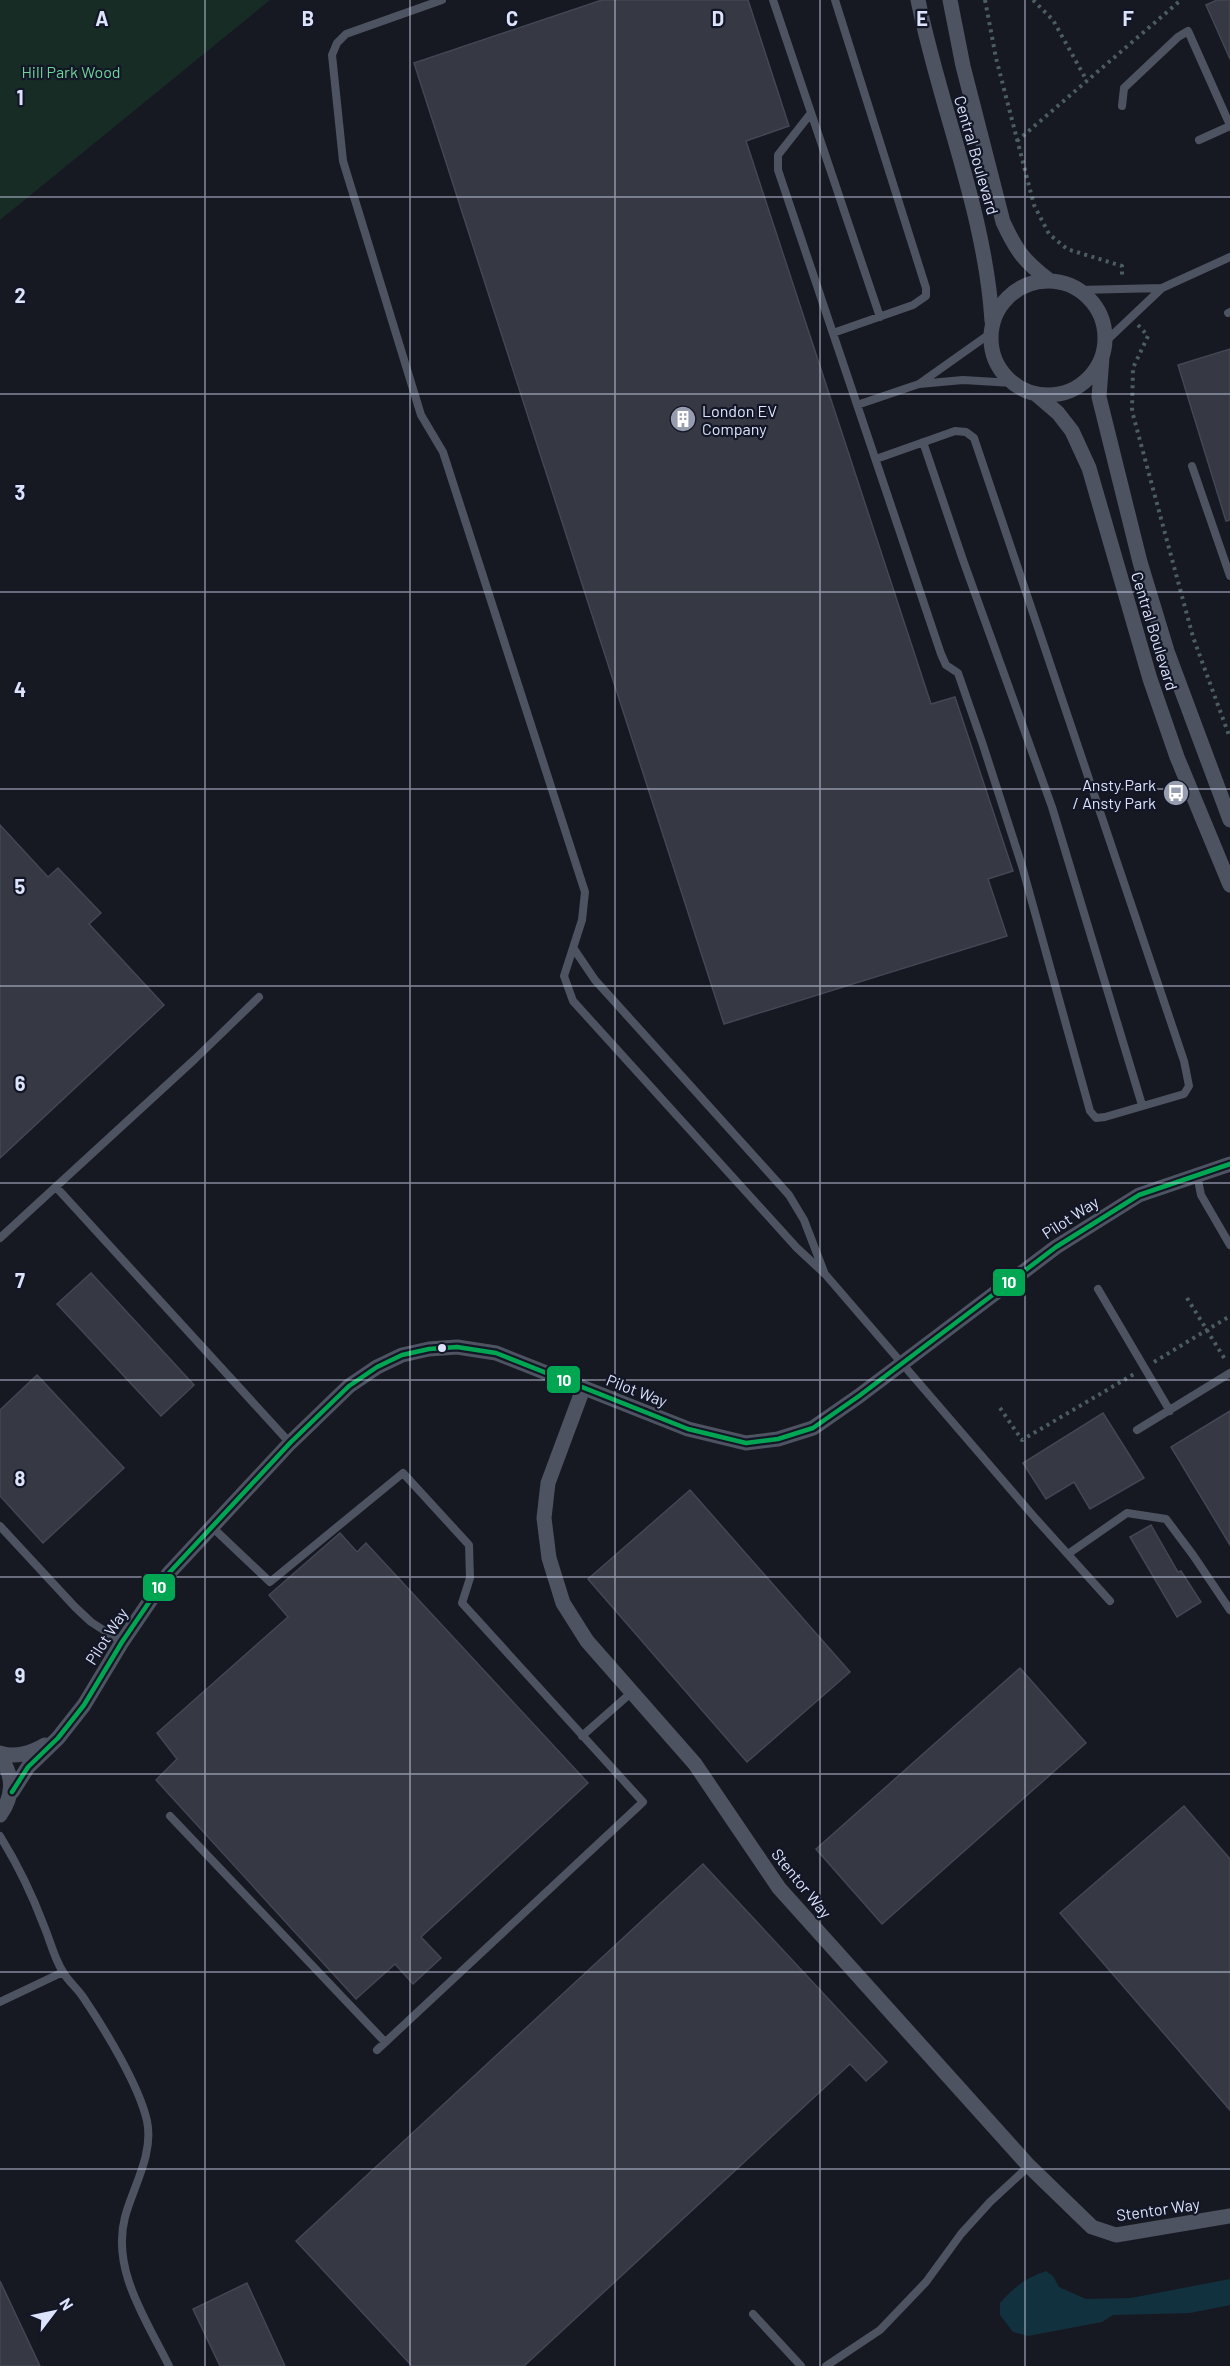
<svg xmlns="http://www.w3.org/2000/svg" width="1230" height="2366" font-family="Barlow,sans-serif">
<rect width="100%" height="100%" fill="#171922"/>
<path fill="#162c25" d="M0,0h270l-270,220z"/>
<path fill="#12313e" d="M1046,2271l7,5 6,11 27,12 45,-1 99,-19v26l-40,8 -77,2 -11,7 -74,14 -15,-4 -13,-17v-12c14,-16 26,-25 46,-32z"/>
<path fill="#363843" stroke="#434654" stroke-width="1.5" d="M602,0h146l41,126 -43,15 185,563 24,-7 58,174 -25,8 19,57 -283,88 -310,-961z
M1217,0h13v59l-24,-54z
M1230,349v171l-4,1 -48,-156z
M0,825l48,52 10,-9 43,45 -12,11 75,81 -164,153z
M91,1273l103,112 -33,31 -104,-112z
M37,1375l87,93 -81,75 -43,-47v-86z
M1230,1411v134l-59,-98z
M1103,1413l41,65 -54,31 -16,-27 -28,17 -23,-36z
M690,1490l160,182 -103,90 -159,-183z
M1151,1525l27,47 3,-1 20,31 -24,15 -47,-80z
M340,1533l17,19 9,-9 222,240 -167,154 20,21 -28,26 -18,-20 -39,35 -200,-219 21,-21 -20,-26 131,-116 -19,-22z
M1020,1668l66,75 -204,181 -66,-75z
M1184,1806l46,53v251l-170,-197z
M703,1864l184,198 -21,19 -16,-17 -326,302h-112l-116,-125z
M0,2281l40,85h-40z
M247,2283l38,83h-65l-27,-57z"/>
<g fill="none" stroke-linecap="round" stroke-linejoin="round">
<path stroke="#4c5d61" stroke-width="4" stroke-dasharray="3 4.5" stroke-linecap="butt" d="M985,0l11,58 38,147 15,29 18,15 55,17v11
M1033,0l20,20 34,61
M1017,141l164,-141
M1138,325l10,11 -15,32 -1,43 61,226 37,101
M1187,1298l39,63
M1154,1362l76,-46
M1000,1408l22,32 112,-66"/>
<path stroke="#4d5361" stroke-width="8" d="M442,0l-96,34 -9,9 -5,12 11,106 78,254 22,37 142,440 -3,28 -18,56 9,25 224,247 28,26 211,245 74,82
M773,0l107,317
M1122,106l2,-18 54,-51 10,-6 42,94
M811,113l-33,42v15l163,484 5,11 12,8 25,72 39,121 68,245 6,7 9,-1 79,-23 5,-8 -5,-25 -210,-623 -8,-6 -11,-1 -79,28
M1199,140l31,-14
M1079,290l83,-2
M1228,313l2,-1
M833,333l80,-28 13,-9v-8l-91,-288
M991,333l-72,51 44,-4 50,3
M1105,342l57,-54 68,-31
M857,405l62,-21
M923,442l40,118 89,247 90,298
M1192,466l38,110
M574,949l21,31 194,215 15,25 20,52
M1197,1175l4,20 29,50
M56,1187l234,256
M0,1238l195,-179 64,-62
M1098,1289l72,122
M1137,1430l93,-57
M0,1526l75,81 16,15 31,20
M211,1526l59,56 133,-109 66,72 1,33 -8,25 181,199 -266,248
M1068,1554l59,-41 39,6 27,36 37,55
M582,1736l50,-44
M170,1816l215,226
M0,1836c18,29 32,58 44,90 6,14 10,32 19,46 5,9 14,16 20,25 21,31 56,88 64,124 7,33 -14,66 -22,96 -14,53 22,104 44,149
M0,2002l63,-30
M753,2314l48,52
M826,2366l54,-36 46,-48 35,-48 29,-32 39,-36"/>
<path stroke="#4d5361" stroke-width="15" d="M918,0c22,108 67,211 74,321
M950,0l13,66 40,156c14,30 21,39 47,59
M991 338a57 57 0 1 1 114 0a57 57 0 1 1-114 0Z
M1102,357l-3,40 41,165 27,89 63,169
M1037,395l21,18 14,18 17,37 61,211 27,78 53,128
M583,1389l-35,94 -4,35 5,40 14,45 24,38 108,123 84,124 250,278 63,61 24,8 114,-19
M0,1753c15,5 32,0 45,-8
M0,1758c15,18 13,39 0,57
M12,1792l16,-25 30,-29 26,-33 38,-63 47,-69 121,-130 59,-57 28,-19 25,-12 27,-6 28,-2 39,6 192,76 58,14 32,-4 35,-11 46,-32 197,-149 83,-52 91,-31"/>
<g stroke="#131626" stroke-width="9">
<path id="bus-1" d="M12,1792l16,-25 30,-29 26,-33 38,-63 47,-69 121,-130 59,-57 28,-19 25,-12 27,-6 28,-2 39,6 192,76 58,14 32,-4 35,-11 46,-32 197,-149 83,-52 91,-31"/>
</g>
<use href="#bus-1" stroke="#00a651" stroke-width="4.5"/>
</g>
<path fill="none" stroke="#dce3fb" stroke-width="1.5" stroke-opacity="0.55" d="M205,0v2366M410,0v2366M615,0v2366M820,0v2366M1025,0v2366M0,197h1230M0,394h1230M0,592h1230M0,789h1230M0,986h1230M0,1183h1230M0,1380h1230M0,1577h1230M0,1774h1230M0,1972h1230M0,2169h1230"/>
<defs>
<g id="building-disc" transform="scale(1.35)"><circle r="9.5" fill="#979caf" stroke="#131626"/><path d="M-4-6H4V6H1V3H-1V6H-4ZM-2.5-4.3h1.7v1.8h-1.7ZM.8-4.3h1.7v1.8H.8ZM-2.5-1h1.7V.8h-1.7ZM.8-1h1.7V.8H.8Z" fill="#fff"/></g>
<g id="bus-disc" transform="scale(1.35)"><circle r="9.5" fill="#979caf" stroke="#131626"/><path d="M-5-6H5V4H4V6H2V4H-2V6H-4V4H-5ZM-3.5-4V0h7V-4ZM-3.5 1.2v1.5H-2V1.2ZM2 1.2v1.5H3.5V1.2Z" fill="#fff"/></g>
</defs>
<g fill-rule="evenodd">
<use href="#building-disc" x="683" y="419"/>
<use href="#bus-disc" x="1176" y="793"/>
</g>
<circle fill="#dce3fb" stroke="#131626" stroke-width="2" cx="442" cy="1348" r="5"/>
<g text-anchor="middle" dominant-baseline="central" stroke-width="4.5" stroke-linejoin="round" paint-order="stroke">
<g font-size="16" fill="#6fd397" stroke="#131626">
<text x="71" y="71">Hill Park Wood</text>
</g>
<g font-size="16" fill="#dce3fb" stroke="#131626">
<text transform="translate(977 155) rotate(74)">Central Boulevard</text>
<text transform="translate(1155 631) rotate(73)">Central Boulevard</text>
<text transform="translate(1070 1217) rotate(-33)">Pilot Way</text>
<text transform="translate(637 1390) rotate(21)">Pilot Way</text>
<text transform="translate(106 1636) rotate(-57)">Pilot Way</text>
<text transform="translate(802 1883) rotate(51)">Stentor Way</text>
<text transform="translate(1158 2209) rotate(-8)">Stentor Way</text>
</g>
<g font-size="16" fill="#dce3fb" stroke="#131626" text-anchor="start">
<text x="702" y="410">London EV<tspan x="702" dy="18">Company</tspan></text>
<text x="1156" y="784" text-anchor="end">Ansty Park<tspan x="1156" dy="18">/ Ansty Park</tspan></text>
</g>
</g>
<g font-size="20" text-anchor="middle" font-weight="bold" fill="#dce3fb" stroke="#131626" stroke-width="4.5" stroke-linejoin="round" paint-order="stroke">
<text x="102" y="26">A</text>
<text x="308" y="26">B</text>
<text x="512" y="26">C</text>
<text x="718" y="26">D</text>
<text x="922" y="26">E</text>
<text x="1128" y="26">F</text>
<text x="20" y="105">1</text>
<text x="20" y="303">2</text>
<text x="20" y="500">3</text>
<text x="20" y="697">4</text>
<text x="20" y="894">5</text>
<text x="20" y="1091">6</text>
<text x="20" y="1288">7</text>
<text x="20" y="1486">8</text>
<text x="20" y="1683">9</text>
</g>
<g stroke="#131626" stroke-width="2">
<rect x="992" y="1268" width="34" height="29" rx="6" fill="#00a651"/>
<rect x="546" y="1365" width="35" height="29" rx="6" fill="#00a651"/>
<rect x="142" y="1573" width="34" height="29" rx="6" fill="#00a651"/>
</g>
<g font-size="16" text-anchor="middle" font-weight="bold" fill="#fff">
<text x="1009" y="1288">10</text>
<text x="564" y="1386">10</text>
<text x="159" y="1593">10</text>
</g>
<g transform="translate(54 2312) rotate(58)" stroke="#131626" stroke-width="4.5" paint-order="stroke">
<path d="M0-4.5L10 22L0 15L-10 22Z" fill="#dce3fb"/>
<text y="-9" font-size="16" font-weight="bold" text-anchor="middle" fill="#dce3fb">N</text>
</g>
</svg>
